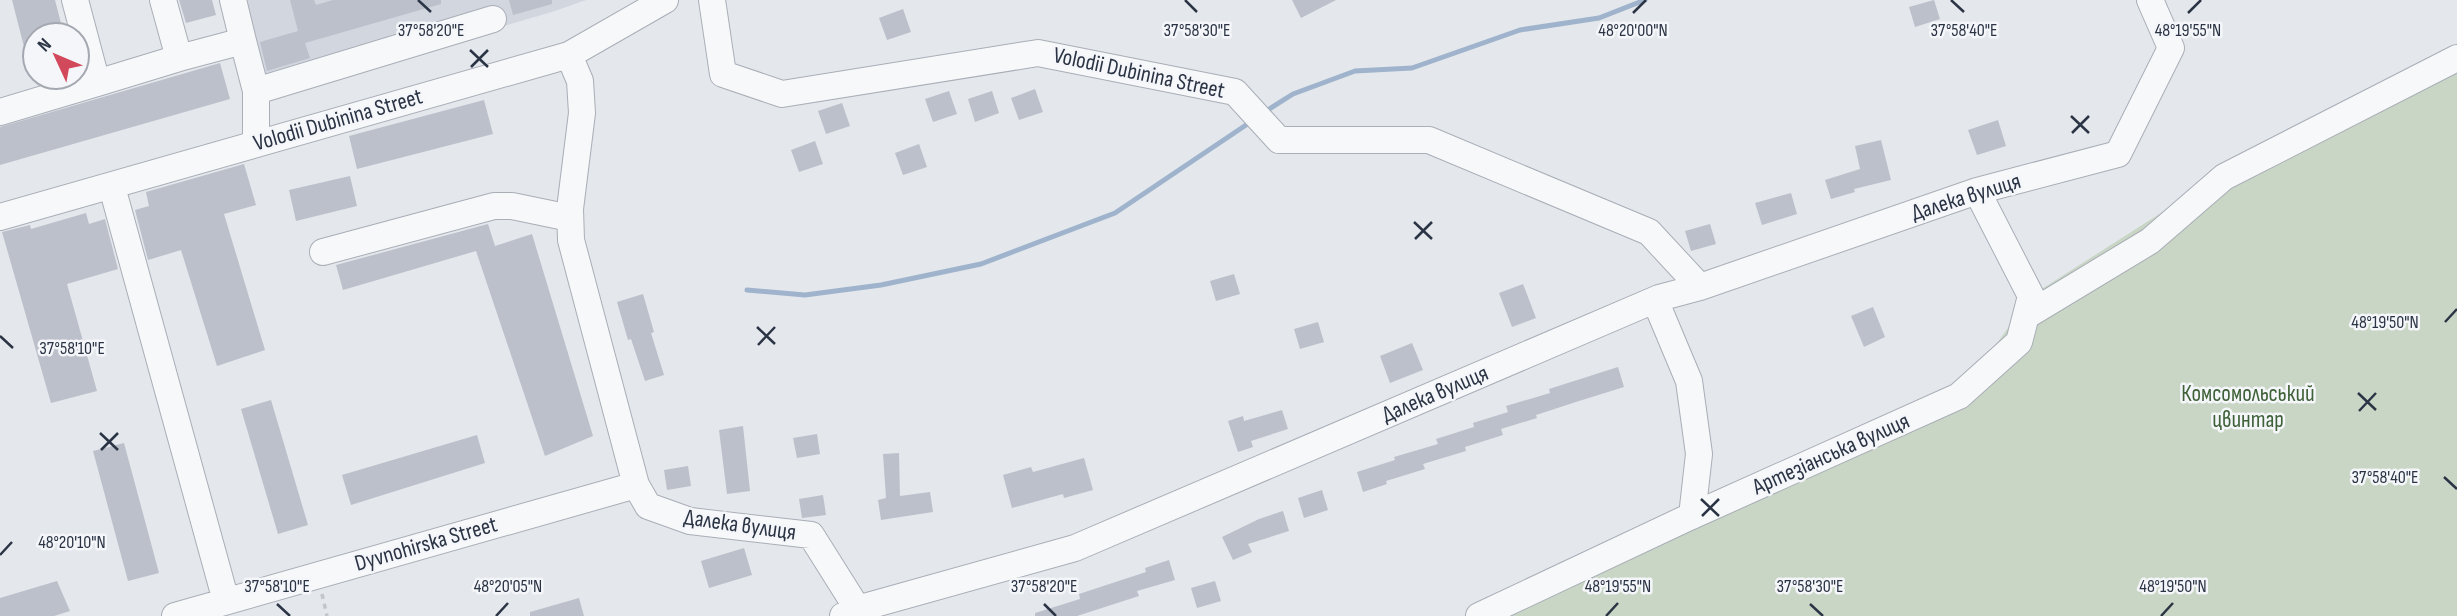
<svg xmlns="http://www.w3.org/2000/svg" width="2457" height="616" font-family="'Sofia Sans Condensed',sans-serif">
<rect width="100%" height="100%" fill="#e4e7ec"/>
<path fill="#d2d6de" d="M238,0h348l-34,12 -289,84z"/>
<path fill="#c9d6c5" d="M2457,58v558h-978l480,-220 72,-100 158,-101z"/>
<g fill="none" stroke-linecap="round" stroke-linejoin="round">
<path stroke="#9fb4cc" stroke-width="5" d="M1263,113l30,-19 62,-23 57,-3 108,-38 79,-12 46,-18
M747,290l58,5 76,-10 100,-21 134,-51 137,-92"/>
</g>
<path fill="#bbc0ca" d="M12,0h43l9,35h-29v34l-5,1z
M179,0h33l4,15 -30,8z
M290,0h24l2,5 17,-5h108v4l-136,39 5,15 -43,13 -7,-29 38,-11z
M509,0h43v4l-39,11z
M1292,0h44l-35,18z
M1934,0l6,19 -25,8 -6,-20z
M903,9l8,23 -24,8 -8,-22z
M220,63l10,36 -230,66v-38z
M1035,89l8,23 -24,8 -8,-22z
M949,91l8,23 -24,8 -8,-23z
M992,91l7,22 -24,9 -7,-23z
M484,100l9,34 -136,35 -8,-33z
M842,103l8,23 -24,8 -8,-23z
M1998,120l8,26 -29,9 -9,-25z
M1881,140l10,40 -37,9 1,3 -24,7 -6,-19 35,-11 -5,-23z
M815,141l8,23 -24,8 -8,-22z
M919,144l8,23 -24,8 -8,-22z
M244,164l12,41 -32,9 41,136 -48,16 -36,-116 -33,10 -13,-50 14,-4 -3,-14z
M350,176l7,30 -61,15 -7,-31z
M1791,193l6,21 -35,11 -7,-22z
M86,213l3,11 16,-5 13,50 -51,15 30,107 -46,12 -49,-171 28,-7 1,4z
M488,224l7,22 37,-12 61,202 -48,20 -69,-205 -133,39 -7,-25z
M1710,224l6,20 -25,7 -6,-20z
M1234,274l6,20 -24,7 -6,-20z
M1523,284l13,34 -24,9 -13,-34z
M643,294l11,38 -3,1 13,42 -19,6 -14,-42 -3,1 -11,-38z
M1873,307l12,30 -21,10 -13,-31z
M1318,322l6,20 -24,7 -6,-20z
M1412,343l11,27 -33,13 -10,-27z
M1618,367l6,20 -45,14 -43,14 1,3 -36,11 2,6 -38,12 1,4 -43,13 2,5 -39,12 1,3 -24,8 -6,-20 38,-12 -1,-3 44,-13 -2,-5 38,-12 -1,-4 35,-11 -2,-6 44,-13 -1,-4z
M271,400l37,125 -30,9 -37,-125z
M1282,410l6,19 -37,12 2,6 -15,5 -10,-31 15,-5 1,5z
M743,426l7,65 -23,3 -8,-64z
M817,434l3,20 -23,4 -4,-20z
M477,435l8,28 -134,42 -9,-30z
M124,443l35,130 -31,8 -35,-130z
M899,453l1,43 30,-4 3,20 -52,8 -3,-20 8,-2 -3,-44z
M1084,458l9,32 -29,8 -1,-4 -51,14 -9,-33 28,-8 2,5z
M688,466l3,20 -24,4 -3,-20z
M1322,490l6,20 -24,8 -6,-20z
M823,495l3,20 -24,3 -3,-19z
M1283,511l6,20 -41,13 4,8 -19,8 -11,-23 37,-18z
M744,548l8,27 -43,13 -8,-27z
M1169,560l6,20 -38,11 2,5 -62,20h-42v-3l45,-14 -1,-5 67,-22 -1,-4z
M57,581l13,30 -16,5h-54v-18z
M1215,581l6,20 -24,7 -6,-20z
M579,598l5,18h-54v-4z"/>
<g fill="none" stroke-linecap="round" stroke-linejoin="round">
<g stroke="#a9aeb7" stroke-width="28">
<path id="minor" d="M75,0l22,83 82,-25 -16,-58
M712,0l11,74 59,20 256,-41 197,39 44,48h150l220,92 51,55
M243,41l13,50v52
M569,55l11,26 2,32 -12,96 1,31 65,245 12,21 42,15 121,14 51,81
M179,58l64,-17 -10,-41
M256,91l237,-72
M0,112l97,-29
M112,187l114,414
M0,217l569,-162 96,-55
M323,252l171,-46h18l58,12
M1655,300l34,81 10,73 -7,62
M2026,316l124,-75 74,-64 233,-119
M175,616l461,-131
M843,616l14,-7 218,-61 584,-250 41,-11 277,-96 141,-37 53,-106 -21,-48
M1479,616l206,-97 274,-123 60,-54 12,-46 -54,-105"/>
</g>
<path stroke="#c2c5cb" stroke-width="3.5" stroke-dasharray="5 5" stroke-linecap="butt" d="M322,594l5,22"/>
<use href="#minor" stroke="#f7f8fa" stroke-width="26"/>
</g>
<path fill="none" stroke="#2b3445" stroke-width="2.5" d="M418,0l13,12M1185,0l12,12M1951,0l13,12M1633,13l13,-13M2188,13l13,-13M470,50l18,17M471,67l17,-17M2071,116l18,17M2072,133l17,-17M1414,222l18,17M1415,239l17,-17M2445,322l12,-13M757,327l18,17M0,336l13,12M758,345l17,-18M2358,393l18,17M2359,411l17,-18M100,433l18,17M101,450l17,-17M2444,477l13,12M1701,499l18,17M1702,516l17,-17M0,555l12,-13M277,604l13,12M1044,604l12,12M1810,604l13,12M496,616l12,-13M1606,616l12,-13M2161,616l12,-13"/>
<g text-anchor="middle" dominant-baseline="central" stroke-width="5" stroke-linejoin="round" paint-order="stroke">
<g font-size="23" fill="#2b3445" stroke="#f4f6f9">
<text transform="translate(1139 73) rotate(12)">Volodii Dubinina Street</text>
<text transform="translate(338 120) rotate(-16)">Volodii Dubinina Street</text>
<text transform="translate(1966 197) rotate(-17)">Далека вулиця</text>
<text transform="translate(1435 394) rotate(-23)">Далека вулиця</text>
<text transform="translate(1831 454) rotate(-24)">Артезіанська вулиця</text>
<text transform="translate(740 525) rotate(8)">Далека вулиця</text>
<text transform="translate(426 544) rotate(-16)">Dyvnohirska Street</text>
</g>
<g font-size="23" fill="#3f6138" stroke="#f4f6f9">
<text x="2248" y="394">Комсомольський<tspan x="2248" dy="26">цвинтар</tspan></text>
</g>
</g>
<g font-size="18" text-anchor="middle" fill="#2b3445" stroke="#f4f6f9" stroke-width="5" stroke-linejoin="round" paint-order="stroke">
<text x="431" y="36">37°58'20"E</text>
<text x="1197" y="36">37°58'30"E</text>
<text x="1964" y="36">37°58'40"E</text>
<text x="1633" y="36">48°20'00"N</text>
<text x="2188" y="36">48°19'55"N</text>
<text x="2385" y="328">48°19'50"N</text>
<text x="72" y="354">37°58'10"E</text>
<text x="2385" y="483">37°58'40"E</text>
<text x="72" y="548">48°20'10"N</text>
<text x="508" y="592">48°20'05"N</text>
<text x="1618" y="592">48°19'55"N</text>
<text x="2173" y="592">48°19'50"N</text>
<text x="277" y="592">37°58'10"E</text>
<text x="1044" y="592">37°58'20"E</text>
<text x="1810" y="592">37°58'30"E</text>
</g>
<g transform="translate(56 56) rotate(314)"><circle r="33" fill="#f4f6f9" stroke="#a4a8b1" stroke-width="2"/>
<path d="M0-5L12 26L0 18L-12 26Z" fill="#d1495b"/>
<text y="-10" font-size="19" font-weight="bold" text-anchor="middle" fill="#2b3445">N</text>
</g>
</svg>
